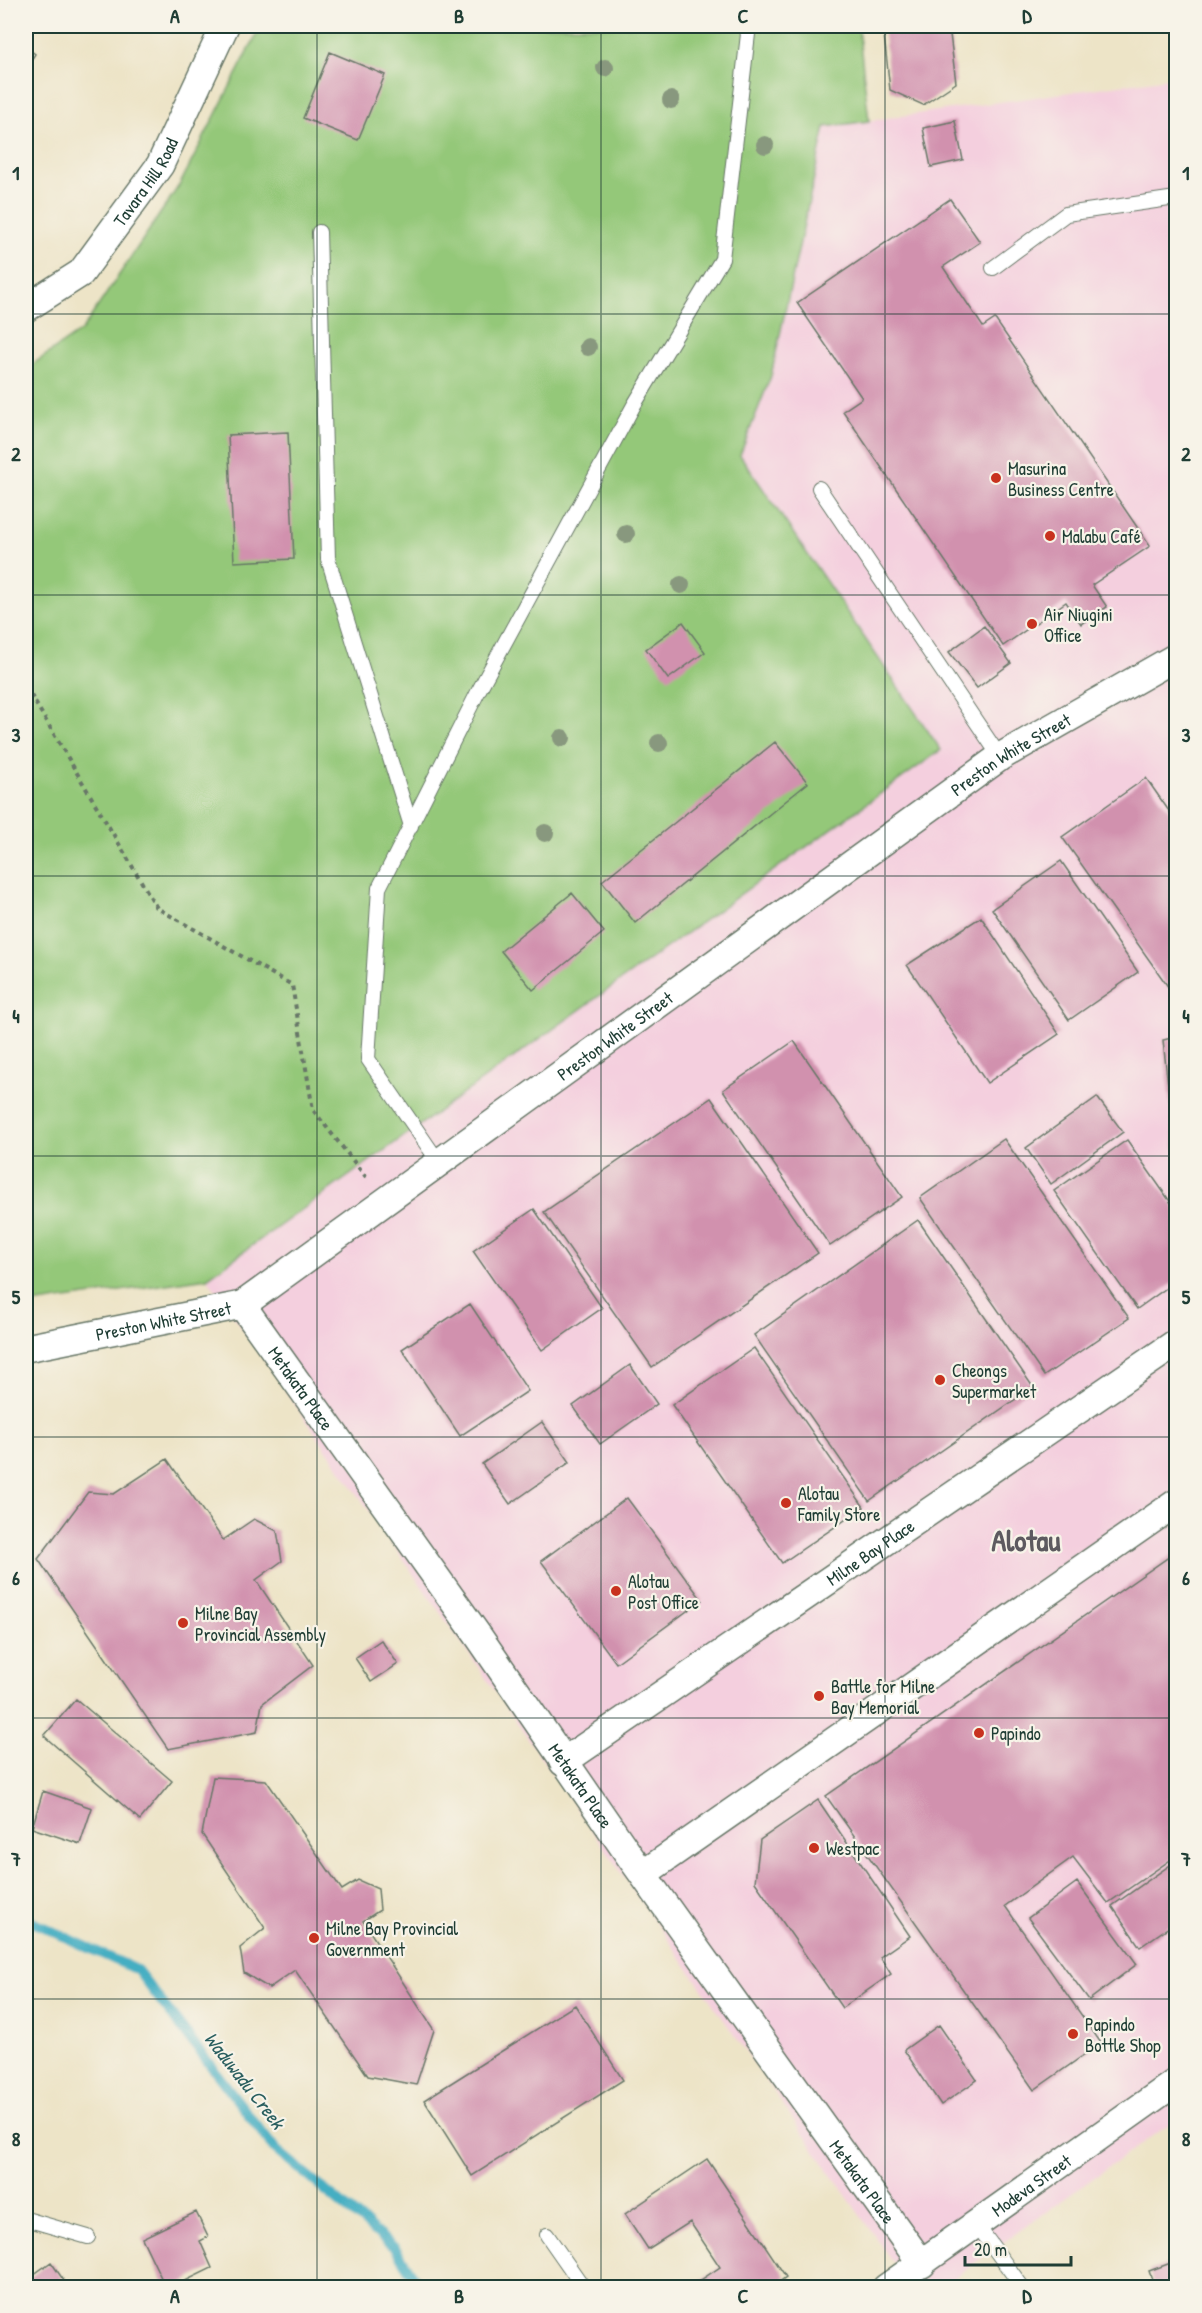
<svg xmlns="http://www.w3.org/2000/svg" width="1202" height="2313" font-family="'Patrick Hand',sans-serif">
<rect width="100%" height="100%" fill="#f7f3e8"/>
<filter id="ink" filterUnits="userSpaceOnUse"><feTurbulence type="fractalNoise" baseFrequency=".0167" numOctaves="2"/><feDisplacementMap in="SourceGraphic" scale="12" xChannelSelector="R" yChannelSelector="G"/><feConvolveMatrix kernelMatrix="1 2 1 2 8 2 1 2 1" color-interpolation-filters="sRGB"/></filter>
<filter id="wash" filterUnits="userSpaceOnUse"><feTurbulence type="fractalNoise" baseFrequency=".008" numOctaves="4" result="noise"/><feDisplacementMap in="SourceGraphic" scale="24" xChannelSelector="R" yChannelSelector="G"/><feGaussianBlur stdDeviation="1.35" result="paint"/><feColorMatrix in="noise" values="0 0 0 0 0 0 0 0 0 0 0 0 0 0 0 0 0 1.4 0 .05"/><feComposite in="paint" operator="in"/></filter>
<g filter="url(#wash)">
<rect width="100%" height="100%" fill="#ede4c7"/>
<path fill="#f4cfde" d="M1176,77v2042l-235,168h-31l-703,-1009 734,-528 -202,-295 32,-79 54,-249z"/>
<path fill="#94c879" stroke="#5a8256" stroke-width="1.5" d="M261,26h597l11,95 -44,6 -54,249 -31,79 201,295 -734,528 -181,27v-936l56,-39 98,-146z"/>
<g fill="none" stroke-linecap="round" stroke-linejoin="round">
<path stroke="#44aec2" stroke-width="10" d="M26,1919l111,51 137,178 121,100 26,40"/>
</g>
<g id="blocks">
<path fill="#d191ae" d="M883,26h66l7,57 -33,22 -33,-15z
M26,47l9,7 -9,14z
M330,52l55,23 -27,65 -55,-22z
M955,121l8,39 -32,7 -8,-39z
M950,199l30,43 -37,25 40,60 12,-8 155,227 -58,39 15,22 -26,17 -15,-22 -63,44 -160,-235 19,-13 -65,-95z
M288,432l6,127 -60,3 -6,-127z
M683,622l22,30 -37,27 -22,-30z
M984,626l27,37 -34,25 -28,-36z
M775,742l33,41 -173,140 -33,-42z
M1146,778l30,43v162l-7,5 -107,-151z
M1061,861l77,111 -69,48 -77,-111z
M572,893l32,39 -71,58 -32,-39z
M981,917l78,117 -72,49 -80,-118z
M1176,1037v112h-1l-12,-109z
M794,1041l108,156 -72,49 -107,-156z
M1097,1097l26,35 -72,52 -25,-36z
M711,1098l107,155 -166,114 -108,-155z
M1004,1139l125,179 -85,58 -124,-178z
M1127,1140l49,70v71l-39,28 -83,-118z
M534,1209l68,99 -60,42 -69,-99z
M918,1220l115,167 -164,114 -115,-166z
M470,1304l58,87 -68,45 -58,-87z
M754,1348l110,159 -82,56 -110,-158z
M630,1365l27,39 -57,40 -27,-38z
M542,1422l28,40 -60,42 -28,-40z
M167,1459l56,81 31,-21 23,12 5,30 -26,19 57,85 -51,39 -5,28 -89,17 -130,-190 50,-67 26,2z
M627,1498l75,102 -86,63 -75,-102z
M1176,1552v304l-68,47 -35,-46 -68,49 96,137 -67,47 -208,-294z
M381,1640l17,24 -27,18 -16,-24z
M76,1699l96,82 -32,39 -96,-84z
M213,1777l53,3 76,110 16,-10 20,9 2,21 -17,11 71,109 -18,55 -48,-9 -73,-106 -26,18 -25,-15 -4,-25 25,-20 -63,-94z
M43,1791l49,17 -12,36 -48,-16z
M818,1800l92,136 -30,21 11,17 -49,34 -87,-126 5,-42z
M1176,1861v61l-36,25 -28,-41z
M1077,1882l60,82 -48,36 -61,-82z
M575,2005l48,75 -151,96 -48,-76z
M939,2025l38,55 -36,25 -37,-55z
M707,2159l79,118 -15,11h-82l31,-21 -30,-45 -42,27 -23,-35z
M196,2212l12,25 -8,4 12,27 -41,20h-5l-24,-50z
M1176,2261v27h-21l-6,-17z
M51,2262l18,26h-43v-8z"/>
</g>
</g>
<g filter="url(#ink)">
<use href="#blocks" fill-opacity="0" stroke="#677767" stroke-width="1.5"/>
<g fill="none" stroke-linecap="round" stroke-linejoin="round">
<g stroke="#677767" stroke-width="16">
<path id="lane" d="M319,232l9,327 83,267
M993,268l73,-54 110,-16
M819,488l181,269
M438,1161l-70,-102 11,-171 100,-198 155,-285 88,-146 26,-225 -3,-8
M26,2219l62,18
M977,2225l46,63
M547,2235l37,53"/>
</g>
<g stroke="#677767" stroke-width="30">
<g id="street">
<path id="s1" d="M26,308l55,-35 79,-108 65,-139"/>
<path id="s2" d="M242,1305l237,332 152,221 291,406"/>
<path id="s3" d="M26,1348l216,-43 758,-548 176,-100"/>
<path id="s4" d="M563,1762l613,-419"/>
<path d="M643,1874l533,-371"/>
<path id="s5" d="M886,2288l290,-206"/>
</g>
</g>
<path stroke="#677767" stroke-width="4" stroke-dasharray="4.5 4.5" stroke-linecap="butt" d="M26,687l131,221 135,77 21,125 53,67"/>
<use href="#lane" stroke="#fff" stroke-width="14"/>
<use href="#street" stroke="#fff" stroke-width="27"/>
</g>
<g fill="#88987e">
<circle cx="605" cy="68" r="9"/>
<circle cx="671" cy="100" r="9"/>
<circle cx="765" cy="145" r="9"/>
<circle cx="588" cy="347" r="9"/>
<circle cx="626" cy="534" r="9"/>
<circle cx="681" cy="585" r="9"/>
<circle cx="562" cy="738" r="9"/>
<circle cx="659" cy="743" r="9"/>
<circle cx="545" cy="833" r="9"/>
</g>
</g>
<path fill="none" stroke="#1f3d34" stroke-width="1.5" stroke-opacity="0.55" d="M317,26v2262M601,26v2262M885,26v2262M26,314h1150M26,595h1150M26,876h1150M26,1156h1150M26,1437h1150M26,1718h1150M26,1999h1150"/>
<g fill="#c8321e" stroke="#f7f3e8" stroke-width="2">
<circle cx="996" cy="478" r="6"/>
<circle cx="1050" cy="536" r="6"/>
<circle cx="1032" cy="624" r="6"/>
<circle cx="940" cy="1380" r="6"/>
<circle cx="786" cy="1503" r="6"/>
<circle cx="616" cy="1591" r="6"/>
<circle cx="183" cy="1623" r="6"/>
<circle cx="819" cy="1696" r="6"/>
<circle cx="979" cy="1733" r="6"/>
<circle cx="814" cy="1848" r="6"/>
<circle cx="314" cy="1938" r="6"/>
<circle cx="1073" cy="2034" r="6"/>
</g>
<g text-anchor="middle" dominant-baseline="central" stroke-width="4.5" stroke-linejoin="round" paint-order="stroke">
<g font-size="18" fill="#1f3d34" stroke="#f7f3e8">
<text stroke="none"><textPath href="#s1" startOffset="177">Tavara Hill Road</textPath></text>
<text stroke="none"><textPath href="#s3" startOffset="1166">Preston White Street</textPath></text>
<text stroke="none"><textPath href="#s3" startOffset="680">Preston White Street</textPath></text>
<text stroke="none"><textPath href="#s3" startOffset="140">Preston White Street</textPath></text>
<text stroke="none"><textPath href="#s2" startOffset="102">Metakata Place</textPath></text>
<text stroke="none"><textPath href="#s4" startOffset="372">Milne Bay Place</textPath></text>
<text stroke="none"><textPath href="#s2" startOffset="588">Metakata Place</textPath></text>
<text stroke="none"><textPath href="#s2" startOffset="1074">Metakata Place</textPath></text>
<text stroke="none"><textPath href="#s5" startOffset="178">Modeva Street</textPath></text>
</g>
<g font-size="18" fill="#1f3d34" stroke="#f7f3e8" text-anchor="start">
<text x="1008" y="468">Masurina<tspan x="1008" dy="21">Business Centre</tspan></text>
<text x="1062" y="536">Malabu Café</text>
<text x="1044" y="614">Air Niugini<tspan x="1044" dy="21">Office</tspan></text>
<text x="952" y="1370">Cheongs<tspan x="952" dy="21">Supermarket</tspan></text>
<text x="798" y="1493">Alotau<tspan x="798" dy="21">Family Store</tspan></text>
<text x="628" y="1581">Alotau<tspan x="628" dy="21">Post Office</tspan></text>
<text x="195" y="1613">Milne Bay<tspan x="195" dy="21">Provincial Assembly</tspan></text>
<text x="831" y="1686">Battle for Milne<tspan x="831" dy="21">Bay Memorial</tspan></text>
<text x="991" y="1733">Papindo</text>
<text x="826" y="1848">Westpac</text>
<text x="326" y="1928">Milne Bay Provincial<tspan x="326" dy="21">Government</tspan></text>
<text x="1085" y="2024">Papindo<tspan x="1085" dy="21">Bottle Shop</tspan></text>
</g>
<g font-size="20" font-style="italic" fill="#2a5f5f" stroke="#f7f3e8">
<text transform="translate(245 2080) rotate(52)">Waduwadu Creek</text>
</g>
<g font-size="30" font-weight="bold" fill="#5d5a5f" stroke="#f7f3e8">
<text x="1026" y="1540">Alotau</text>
</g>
</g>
<rect width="1202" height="2313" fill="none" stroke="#f7f3e8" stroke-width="66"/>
<path d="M965 2256v9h106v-9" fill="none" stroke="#1f3d34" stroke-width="3"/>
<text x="974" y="2256" font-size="18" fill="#1f3d34" stroke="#f7f3e8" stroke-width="4.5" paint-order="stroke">20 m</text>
<rect x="33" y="33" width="1136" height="2247" fill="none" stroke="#1f3d34" stroke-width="2"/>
<g font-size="20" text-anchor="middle" font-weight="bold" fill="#1f3d34">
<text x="175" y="23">A</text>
<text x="459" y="23">B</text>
<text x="743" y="23">C</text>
<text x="1027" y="23">D</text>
<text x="16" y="180">1</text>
<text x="1186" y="180">1</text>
<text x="16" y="461">2</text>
<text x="1186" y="461">2</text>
<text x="16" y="742">3</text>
<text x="1186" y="742">3</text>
<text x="16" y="1023">4</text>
<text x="1186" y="1023">4</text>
<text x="16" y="1304">5</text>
<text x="1186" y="1304">5</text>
<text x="16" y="1585">6</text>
<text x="1186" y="1585">6</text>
<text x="16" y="1866">7</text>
<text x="1186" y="1866">7</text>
<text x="16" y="2146">8</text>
<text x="1186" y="2146">8</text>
<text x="175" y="2303">A</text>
<text x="459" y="2303">B</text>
<text x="743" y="2303">C</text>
<text x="1027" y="2303">D</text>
</g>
</svg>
